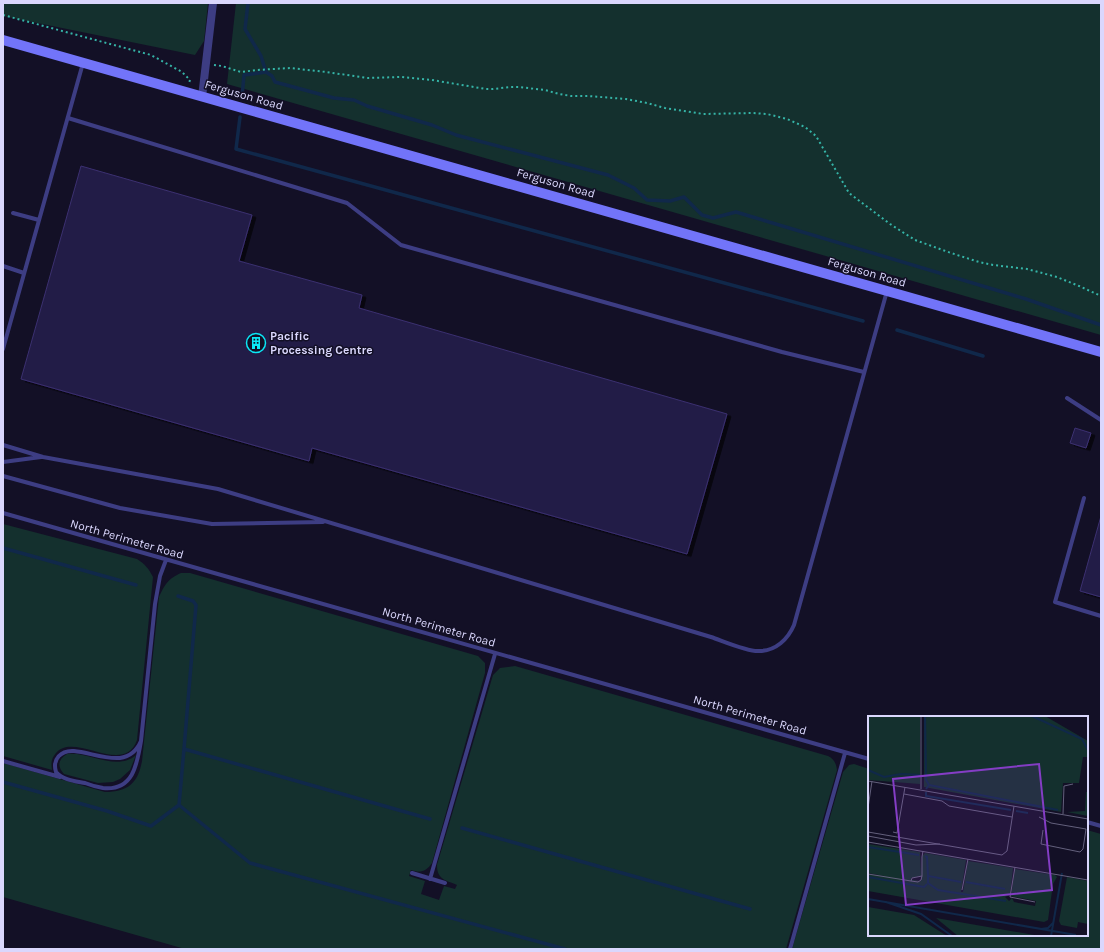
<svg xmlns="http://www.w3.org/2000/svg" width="1104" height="952" font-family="Karla,sans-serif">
<defs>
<filter id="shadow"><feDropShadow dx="4" dy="2.5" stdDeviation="0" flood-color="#0009"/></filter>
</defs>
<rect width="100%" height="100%" fill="#131026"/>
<path fill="#14302e" d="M3,3h205l-4,38 -9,14 -192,-39z
M236,3h865v332l-874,-251z
M3,524l134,35c8,5 12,10 16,18l-16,163c-13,37 -63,-9 -81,13 -5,6 -5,10 -4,17l-49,-14z
M181,573h9l288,83 7,7v10l-53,190c-6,9 -12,10 -21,7l-2,6 16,5 -4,13 18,6 5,-14 11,3 2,-4c-11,-5 -20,-5 -20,-20l56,-190 7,-7 15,-2 313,90c6,3 8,7 9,14l-51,179h-601l-182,-52v-134l102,29c23,0 33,-9 37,-31l17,-164c6,-13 9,-18 22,-24z
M67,754c21,-3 50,18 69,1l-6,15 -10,9 -7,3 -15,1 -34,-9c-7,-7 -6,-15 3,-20z
M854,764l15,5v166h218v-105l14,4v112l-1,3h-308l51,-177 6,-7z"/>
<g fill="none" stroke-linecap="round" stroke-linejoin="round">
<path stroke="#10284a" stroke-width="3.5" d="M266,72l6,4 3,6 59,16 20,2 13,6 65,19 24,10 152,40 26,13 13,12 23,1 14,-4 18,18 11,3 23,-6 290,87 75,26
M242,97l2,-22 22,-3 -5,-16 -16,-27 3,-26
M240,117l-4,32 627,172
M897,330l86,26
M3,548l133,37
M178,596l15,5 3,4 -12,144 246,70
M184,749l-5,56 71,58 315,86
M3,782l104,29 44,15 28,-21
M462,828l288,81"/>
</g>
<path fill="#241d46" stroke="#3b3071" filter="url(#shadow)" d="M81,166l171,49 -13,46 123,34 -3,13 368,106 -40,140 -375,-106 -3,13 -288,-82z
M1075,428l16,5 -5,15 -16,-5z
M1101,516v81l-21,-6z"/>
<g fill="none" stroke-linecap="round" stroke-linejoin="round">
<path stroke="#35b4a7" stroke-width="2" stroke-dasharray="2 3" stroke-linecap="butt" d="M3,15l148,40 31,17 8,8 -1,3
M214,65l8,1 19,6 16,-2 33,-2 36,4 42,6 33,-1 31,3 54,9h7l18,-2h8l26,3 14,4 12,2h17l38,3 21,4 18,5 38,6 49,-1 15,1 20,5 18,8 11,9 33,57 41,31 25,16 36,13 28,9 14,3 34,4 30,8 22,9 22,10"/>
<path stroke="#3d3d83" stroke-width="4" d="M68,118l279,85 54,42 381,107 82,20
M13,213l26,7
M3,266l21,7
M3,349l80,-286
M1067,398l34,22
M3,445l40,12 175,32 493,148c12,4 37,15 48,14 17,0 29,-12 35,-26l93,-334
M3,462l38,-5
M3,476l117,32 92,16 111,-2
M1084,498l-29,104 46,14
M3,513l866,246
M141,741c-13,30 -44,12 -67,10 -13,-1 -22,8 -18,21 7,8 19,9 29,11 5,2 12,4 18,5 30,3 34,-23 38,-47l14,-137 5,-28 6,-16
M3,761l57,16
M1087,822l14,4
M412,873l33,10
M430,879l65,-225
M790,949l55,-196"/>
<path stroke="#3d3d83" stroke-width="8" d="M202,97l11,-94"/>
<path stroke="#7274f9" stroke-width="10" d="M3,40l884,251 214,61"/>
</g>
<defs>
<g id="building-ring" transform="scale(1)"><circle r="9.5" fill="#131026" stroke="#0be7f5" stroke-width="1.5"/><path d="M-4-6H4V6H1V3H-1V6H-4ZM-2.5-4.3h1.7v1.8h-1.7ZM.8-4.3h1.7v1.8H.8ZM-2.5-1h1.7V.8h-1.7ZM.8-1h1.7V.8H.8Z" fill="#0be7f5"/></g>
</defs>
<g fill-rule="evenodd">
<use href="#building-ring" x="256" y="343"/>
</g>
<g text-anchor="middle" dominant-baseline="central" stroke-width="3" stroke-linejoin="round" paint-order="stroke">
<g font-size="12" fill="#dad7fd" stroke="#131026">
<text transform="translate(244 95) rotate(16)">Ferguson Road</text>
<text transform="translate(556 183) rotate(16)">Ferguson Road</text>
<text transform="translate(867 272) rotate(16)">Ferguson Road</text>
<text transform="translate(127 539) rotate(16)">North Perimeter Road</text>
<text transform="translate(439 627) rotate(16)">North Perimeter Road</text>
<text transform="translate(750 715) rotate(16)">North Perimeter Road</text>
</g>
<g font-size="12" font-weight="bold" fill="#dad7fd" stroke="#131026" text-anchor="start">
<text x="270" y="336">Pacific<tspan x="270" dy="14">Processing Centre</tspan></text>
</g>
</g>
<g transform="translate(868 716)">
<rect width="220" height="220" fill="#131026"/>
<path d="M0,0h52v68l-52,-4zM56,0h121l43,25v16h-5l-4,26h-16l-2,29 -137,-25zM218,76h2v24l-21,-4 18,-1zM0,128l52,8 1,24 -10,2v3l-43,-8zM57,137l41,7 -5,32h2l5,-31 45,7 -3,27 -5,2 4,4 3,-3 2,4 21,4 1,-5 -25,-5 4,-27 40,6 2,2 -4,7 -5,36 -4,2 -176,-31v-17l53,7 1,-25zM199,161l21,4v43l-10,-2 -1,6 -16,-3 -2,-4zM0,191l46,8 33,21h-79zM68,202l104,18h-82z" fill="#14302e"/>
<path fill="none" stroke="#10284a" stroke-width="2" d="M57,0l1,64 3,5 -3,4M164,0l50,23 6,11M0,54l16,7 17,-3 19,1M61,69l129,25M58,76v4l85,14M148,95l12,2M0,131l51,8M57,140l2,1 1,19 33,6M60,160v7l10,7 68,11M0,161l56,10 3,-3M98,166l39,7M0,183l208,36M18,186l35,12 31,22M173,213l7,-1 5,-5M183,220l11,-63"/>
<path fill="none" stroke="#63607c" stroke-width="1" d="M53,0v73M0,65l220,38M36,78l38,7 7,5 63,11M0,92l4,-27M195,98l1,-28 9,-2M171,101l12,6 35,6 -3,20 -3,3 -39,-8 2,-14M0,116l134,23 5,-4 7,-45M25,116l4,1 8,-46M0,120l48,9 24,-1M0,126l220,38M147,151l-5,30 25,5M0,158l43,7M54,160l-10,2 -1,3 7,1 3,-2 1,-4v-19l1,-6M94,174l6,-31"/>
<path fill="#843dc5" fill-opacity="0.15" stroke="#843dc5" stroke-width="2" d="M171,48l13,126 -146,15 -13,-126z"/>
<rect width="220" height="220" fill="none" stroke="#dad7fd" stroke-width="2"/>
</g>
<rect width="1104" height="952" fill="none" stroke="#dad7fd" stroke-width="8"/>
</svg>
